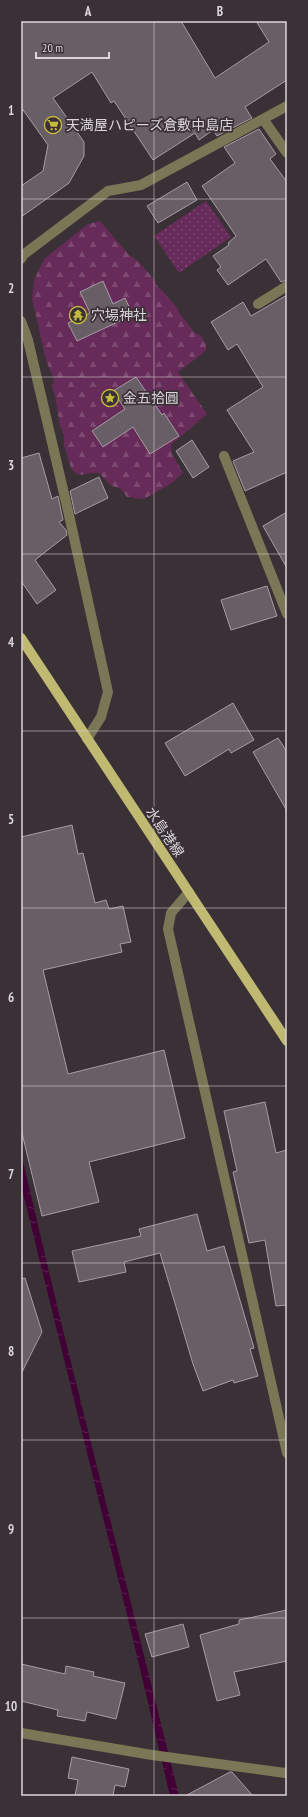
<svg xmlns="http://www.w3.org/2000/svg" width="308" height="1817" font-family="'PT Sans Narrow','Noto Sans JP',sans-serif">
<defs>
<pattern id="forest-firs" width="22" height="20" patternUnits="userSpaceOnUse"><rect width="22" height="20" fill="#672b59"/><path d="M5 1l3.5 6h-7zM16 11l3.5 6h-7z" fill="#7c4970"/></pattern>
<pattern id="garden-dots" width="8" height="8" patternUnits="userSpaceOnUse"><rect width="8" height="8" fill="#672b59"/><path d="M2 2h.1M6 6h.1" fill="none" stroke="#7c4970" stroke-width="1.8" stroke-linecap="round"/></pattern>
<pattern id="water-ripples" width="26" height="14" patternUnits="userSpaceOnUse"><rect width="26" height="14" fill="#410135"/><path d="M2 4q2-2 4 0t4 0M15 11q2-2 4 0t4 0" fill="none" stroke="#5c2552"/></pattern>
</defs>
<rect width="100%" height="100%" fill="#3a3137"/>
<path fill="url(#forest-firs)" d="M100,221l29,34 9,6 15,17 5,9 4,3 16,19 2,5 14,18 7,4 5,9v5l-4,4 -24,18 29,42 -36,31 1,9 11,19 -11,10 -28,16 -17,-2 -6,-8 -11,-4 -11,-12c-8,-1 -13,2 -21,2l-7,-7 -7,-23v-10l-4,-9 -5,-30 -3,-9 2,-7 -8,-20 -14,-61 2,-19 10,-21 44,-35z"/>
<path fill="url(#garden-dots)" d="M206,201l25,36 -52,36 -25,-37z"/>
<path fill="url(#water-ripples)" d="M21,1153l39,165 119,478h-9l-39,-165 -110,-446z"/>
<path fill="#685e65" stroke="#a79ca4" d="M21,21h160l34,57 54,-36 -13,-21h31v59l-42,27 7,11 -35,18 -4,-6 -14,10 -4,-7 -42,27 -39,-59 -3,2 -19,-31 -39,26 31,44v14l-15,27 -48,34v-31l22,-15 5,-26 -27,-38z
M259,129l17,25 -6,5 17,23v98l-6,2 -15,-23 -38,26 -11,-15 4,-3 -8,-11 16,-11 -1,-2 8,-7 -34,-50 33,-23 -11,-16z
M187,182l10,18 -39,23 -11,-17z
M103,281l10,23 12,-6 8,17 -56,26 -9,-18 22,-10 -10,-21z
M287,295v177l-42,19 -12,-30 21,-9 -27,-42 36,-23 -26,-43 -9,6 -17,-28 32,-20 8,14z
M136,377l26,38 2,-2 15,23 -29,18 -17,-27 -30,20 -11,-16 33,-22 -12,-18z
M192,440l17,27 -16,11 -17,-27z
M39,453l13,46 6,-3 5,24 -4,2 7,8 1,5 -32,25 21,30 -19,14 -16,-23v-123z
M99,477l9,21 -33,16 -5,-23z
M287,512v56l-24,-42z
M267,586l10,30 -46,14 -10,-30z
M233,703l21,37 -23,13 -2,-4 -44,27 -20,-33z
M278,738l9,14v59l-34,-59z
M72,825l6,29 5,-1 12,50 11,-3 3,9 14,-3 8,36 -11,2 2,8 -79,18 25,104 96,-24 21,88 -96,24 10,40 -57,14 -21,-87v-292z
M265,1102l11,51 11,-3v155l-11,1 -11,-66 -16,3 -16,-71 4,-1 -13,-60z
M197,1214l10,37 17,-5 30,102 -4,1 8,27 -24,7 -1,-3 -30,11 -10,-27 -33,-111 -36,9 2,10 -47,10 -7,-31 69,-15 -2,-7z
M25,1278l17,54 -21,42v-95z
M287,1610v51l-53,11 6,23 -23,6 -17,-66 39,-11v-4z
M183,1624l6,23 -37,10 -7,-23z
M21,1664l44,10 1,-8 28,6 -1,4 32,7 -9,36 -29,-7 -2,9 -28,-5 1,-6 -37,-9z
M72,1757l57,12 -4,18 -10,-2 -2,11h-38l3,-16 -10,-2z
M230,1772h2l21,24h-68z"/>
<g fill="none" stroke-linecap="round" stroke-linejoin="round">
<path stroke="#797755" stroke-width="10" d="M263,119l24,34
M21,259l2,-4 85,-64 33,-6 146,-79
M258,304l29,-18
M21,321l7,19 41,175 39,177 -7,25 -14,22
M224,456l63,158
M189,892l-18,21 -3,16 119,524
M21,1733l131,22 133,18 2,-1"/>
<path stroke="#bfb971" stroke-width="10" d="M21,638l266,403"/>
</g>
<path fill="none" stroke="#dbd5d9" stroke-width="1" stroke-opacity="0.55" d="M154,21v1775M21,199h266M21,377h266M21,554h266M21,731h266M21,908h266M21,1086h266M21,1263h266M21,1440h266M21,1618h266"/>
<defs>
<g id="supermarket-ring" transform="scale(0.9)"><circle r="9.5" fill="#3a3137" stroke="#c6bc3c" stroke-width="1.5"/><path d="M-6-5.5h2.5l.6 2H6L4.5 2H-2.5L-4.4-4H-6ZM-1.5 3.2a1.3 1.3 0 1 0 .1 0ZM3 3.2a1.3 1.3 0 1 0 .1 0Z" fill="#c6bc3c"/></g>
<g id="temple-ring" transform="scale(0.9)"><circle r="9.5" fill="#3a3137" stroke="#c6bc3c" stroke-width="1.5"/><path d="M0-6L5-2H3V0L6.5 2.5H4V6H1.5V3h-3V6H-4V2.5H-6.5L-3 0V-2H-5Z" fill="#c6bc3c"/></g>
<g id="sight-ring" transform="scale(0.9)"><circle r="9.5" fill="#3a3137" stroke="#c6bc3c" stroke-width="1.5"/><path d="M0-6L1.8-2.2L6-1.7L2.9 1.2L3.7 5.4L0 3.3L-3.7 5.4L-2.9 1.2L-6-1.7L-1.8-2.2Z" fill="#c6bc3c"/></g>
</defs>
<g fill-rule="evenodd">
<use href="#supermarket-ring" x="53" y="125"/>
<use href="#temple-ring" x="78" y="315"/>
<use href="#sight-ring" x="110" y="398"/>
</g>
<g text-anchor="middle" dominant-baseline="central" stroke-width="3.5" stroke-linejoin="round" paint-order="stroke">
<g font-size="14" fill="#dbd5d9" stroke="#3a3137" text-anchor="start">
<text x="66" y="125">天満屋ハピーズ倉敷中島店</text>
<text x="91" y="315">穴場神社</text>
<text x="123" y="398">金五拾圓</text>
</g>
<g font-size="14" fill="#dbd5d9" stroke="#3a3137">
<text transform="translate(165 832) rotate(56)">水島港線</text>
</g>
</g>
<rect width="308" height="1817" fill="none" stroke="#3a3137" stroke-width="44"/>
<path d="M36 52v6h73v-6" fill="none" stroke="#dbd5d9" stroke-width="2"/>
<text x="42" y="52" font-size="12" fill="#dbd5d9" stroke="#3a3137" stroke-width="3" paint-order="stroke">20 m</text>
<rect x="22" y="22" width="264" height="1773" fill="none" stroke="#dbd5d9" stroke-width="1.5"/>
<g font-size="13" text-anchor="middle" font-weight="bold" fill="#dbd5d9">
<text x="88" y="16">A</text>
<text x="220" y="16">B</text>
<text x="11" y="115">1</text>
<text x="11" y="293">2</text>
<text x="11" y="470">3</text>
<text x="11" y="647">4</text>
<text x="11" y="824">5</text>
<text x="11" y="1002">6</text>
<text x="11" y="1179">7</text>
<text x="11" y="1356">8</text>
<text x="11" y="1534">9</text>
<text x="11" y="1711">10</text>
</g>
</svg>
